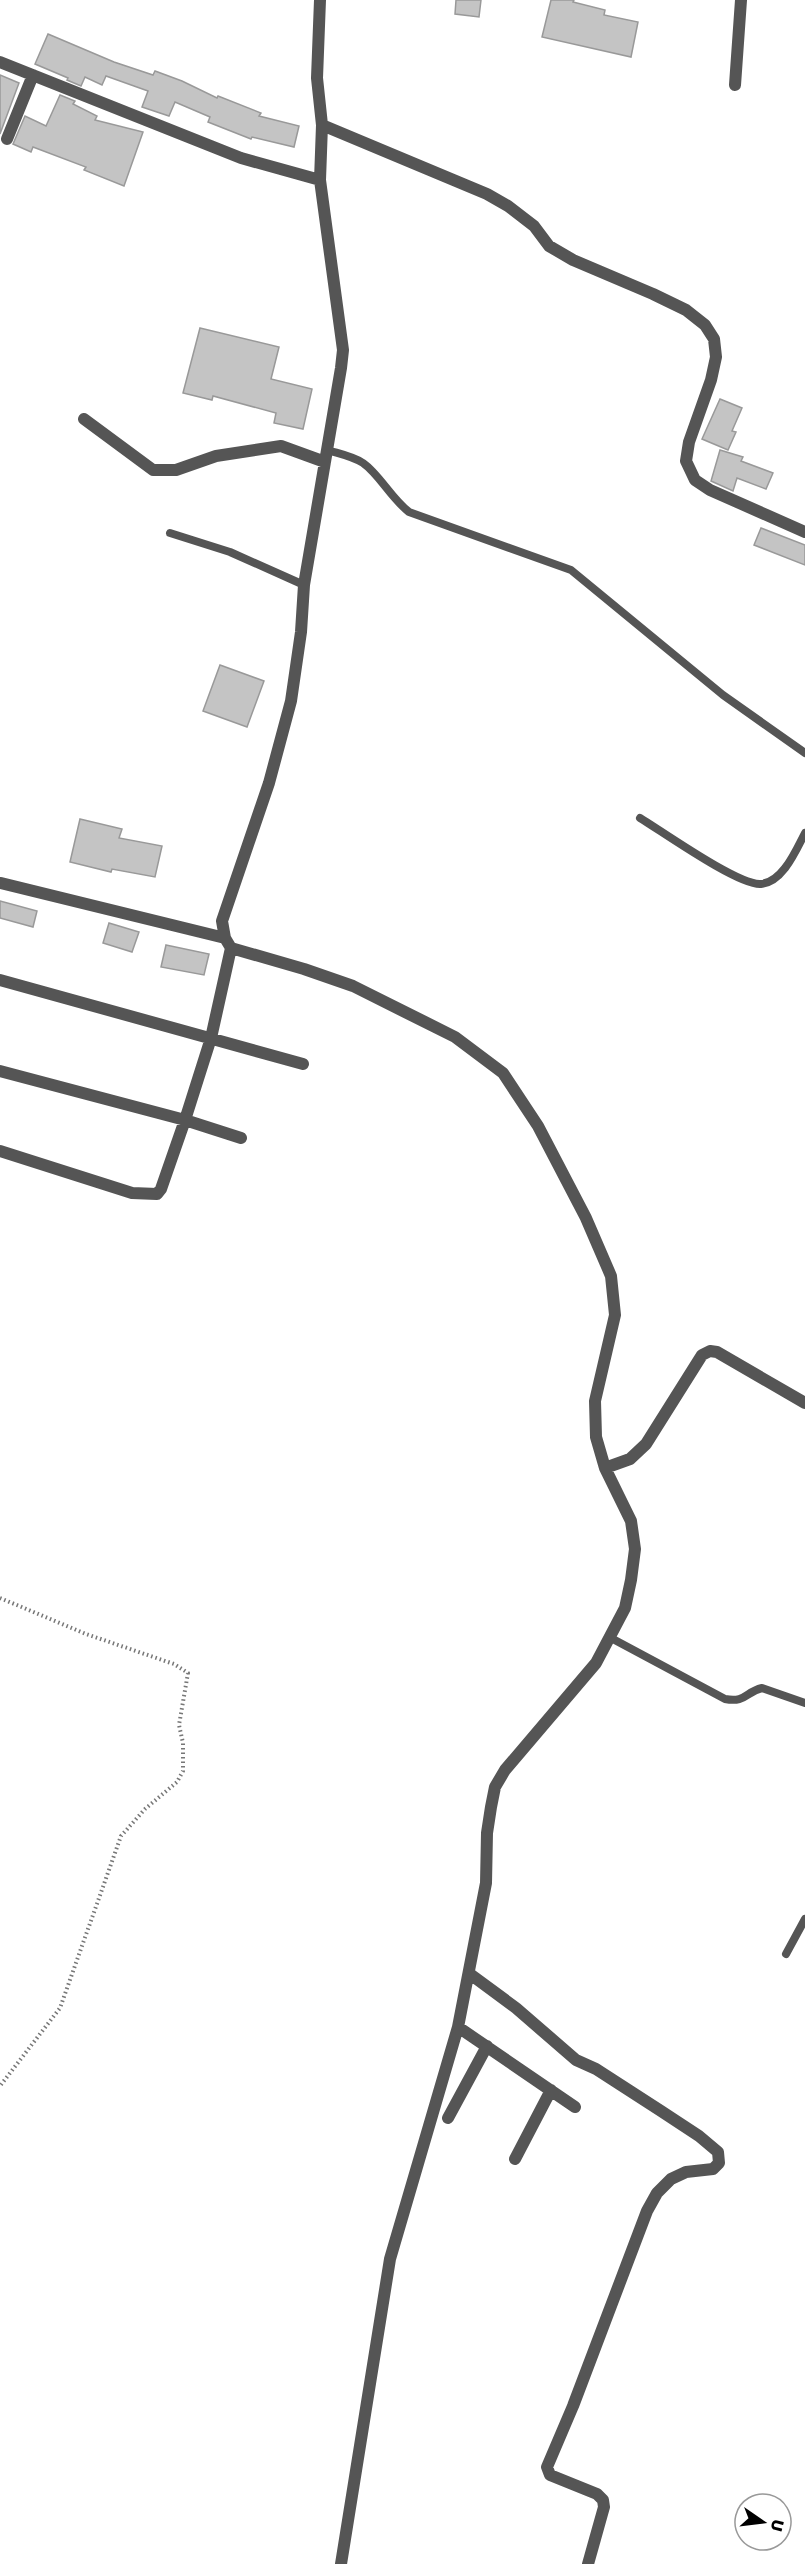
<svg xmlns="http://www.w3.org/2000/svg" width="805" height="2564" font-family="Rubik,sans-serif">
<rect width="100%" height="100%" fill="#fff"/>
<path fill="#c4c4c4" stroke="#999" stroke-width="1.5" d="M456,0h25l-2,17 -24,-3z
M551,0h23l-1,2 32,8 -1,5 34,7 -7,35 -89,-20z
M48,34l66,28 39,13 2,-4 27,10 35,17 1,-2 43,17 -2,3 40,10 -5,21 -42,-10 -1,2 -43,-17 2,-5 -35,-15 -6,14 -27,-9 6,-16 -42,-15 -4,9 -17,-8 -4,9 -14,-6 1,-2 -33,-14z
M0,75l19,8 -19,51z
M60,95l15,6 -2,3 24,12 -2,4 48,12 -19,54 -40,-16 2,-3 -53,-20 -2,5 -18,-8 12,-28 21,10z
M200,328l79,19 -8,32 41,10 -9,40 -29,-6 2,-10 -63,-17 -1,4 -29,-7z
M720,399l22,9 -10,23 4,1 -8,18 -26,-11z
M720,450l23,7 -2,4 32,12 -7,16 -29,-11 -4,13 -22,-10z
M761,528l44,17v20l-51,-20z
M220,665l44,16 -17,46 -44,-16z
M80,819l42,10 -3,9 43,8 -7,31 -43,-8 -1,3 -41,-10z
M0,901l37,10 -4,16 -33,-9z
M109,923l30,9 -7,20 -29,-9z
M166,945l43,9 -5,21 -43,-8z"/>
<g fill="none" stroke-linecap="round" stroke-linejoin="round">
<path stroke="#777" stroke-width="4" stroke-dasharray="1.5 3" stroke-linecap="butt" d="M0,1598l86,36 88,30 14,9 -9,52 4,18v28l-6,11 -32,27 -24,27 -61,172 -60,78"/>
<path stroke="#555" stroke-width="8" d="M327,450c13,4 25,6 36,13 16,11 28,35 46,49l162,58 152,125 82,58
M170,533l60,19 74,33
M640,818c23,14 99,68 121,66 22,-2 35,-34 44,-51
M611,1638l114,61c21,4 20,-7 37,-11l43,15
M786,1954l19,-35"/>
<path stroke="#555" stroke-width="12" d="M0,62l241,96 79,22
M735,85l6,-85
M322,125l165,69 21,12 26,20 15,20 24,14 80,34 33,16 19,15 9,14 2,18 -5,23 -22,62 -3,19 9,19 15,10 95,42
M7,139l26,-64
M84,419l69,51h23l40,-14 65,-10 44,16
M225,938l-3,-17 47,-138 22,-82 10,-69 3,-47 37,-217 2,-18 -23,-170 2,-55 -5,-47 3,-78
M231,948l73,21 49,17 102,51 48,36 35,53 48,92 25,58 4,39 -20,86 1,36 9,31 26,53 4,28 -4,31 -6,28 -29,55 -91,107 -10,17 -4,20 -4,26 -1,50 -28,144 -68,232 -49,305
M0,980l303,84
M0,1071l185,49 26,-82 20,-90 -6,-10 -224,-55
M0,1151l132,42 25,1 4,-5 24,-69 56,18
M605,1468l25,-9 16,-15 56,-89 8,-4 7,1 88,51
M470,1974l46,34 60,52 20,9 65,42 38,25 19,16 1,11 -6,6 -27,3 -15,7 -14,14 -10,18 -74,195 -26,61 3,8 47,19 6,6 1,7 -16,57
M458,2027l117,80
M448,2118l39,-72
M515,2159l36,-69"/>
</g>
<g transform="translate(763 2522) rotate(104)"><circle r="28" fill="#ffffff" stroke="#999999" stroke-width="1.5"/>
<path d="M0-4.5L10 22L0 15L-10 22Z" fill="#000000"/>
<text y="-9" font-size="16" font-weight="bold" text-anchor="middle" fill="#000000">U</text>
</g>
</svg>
